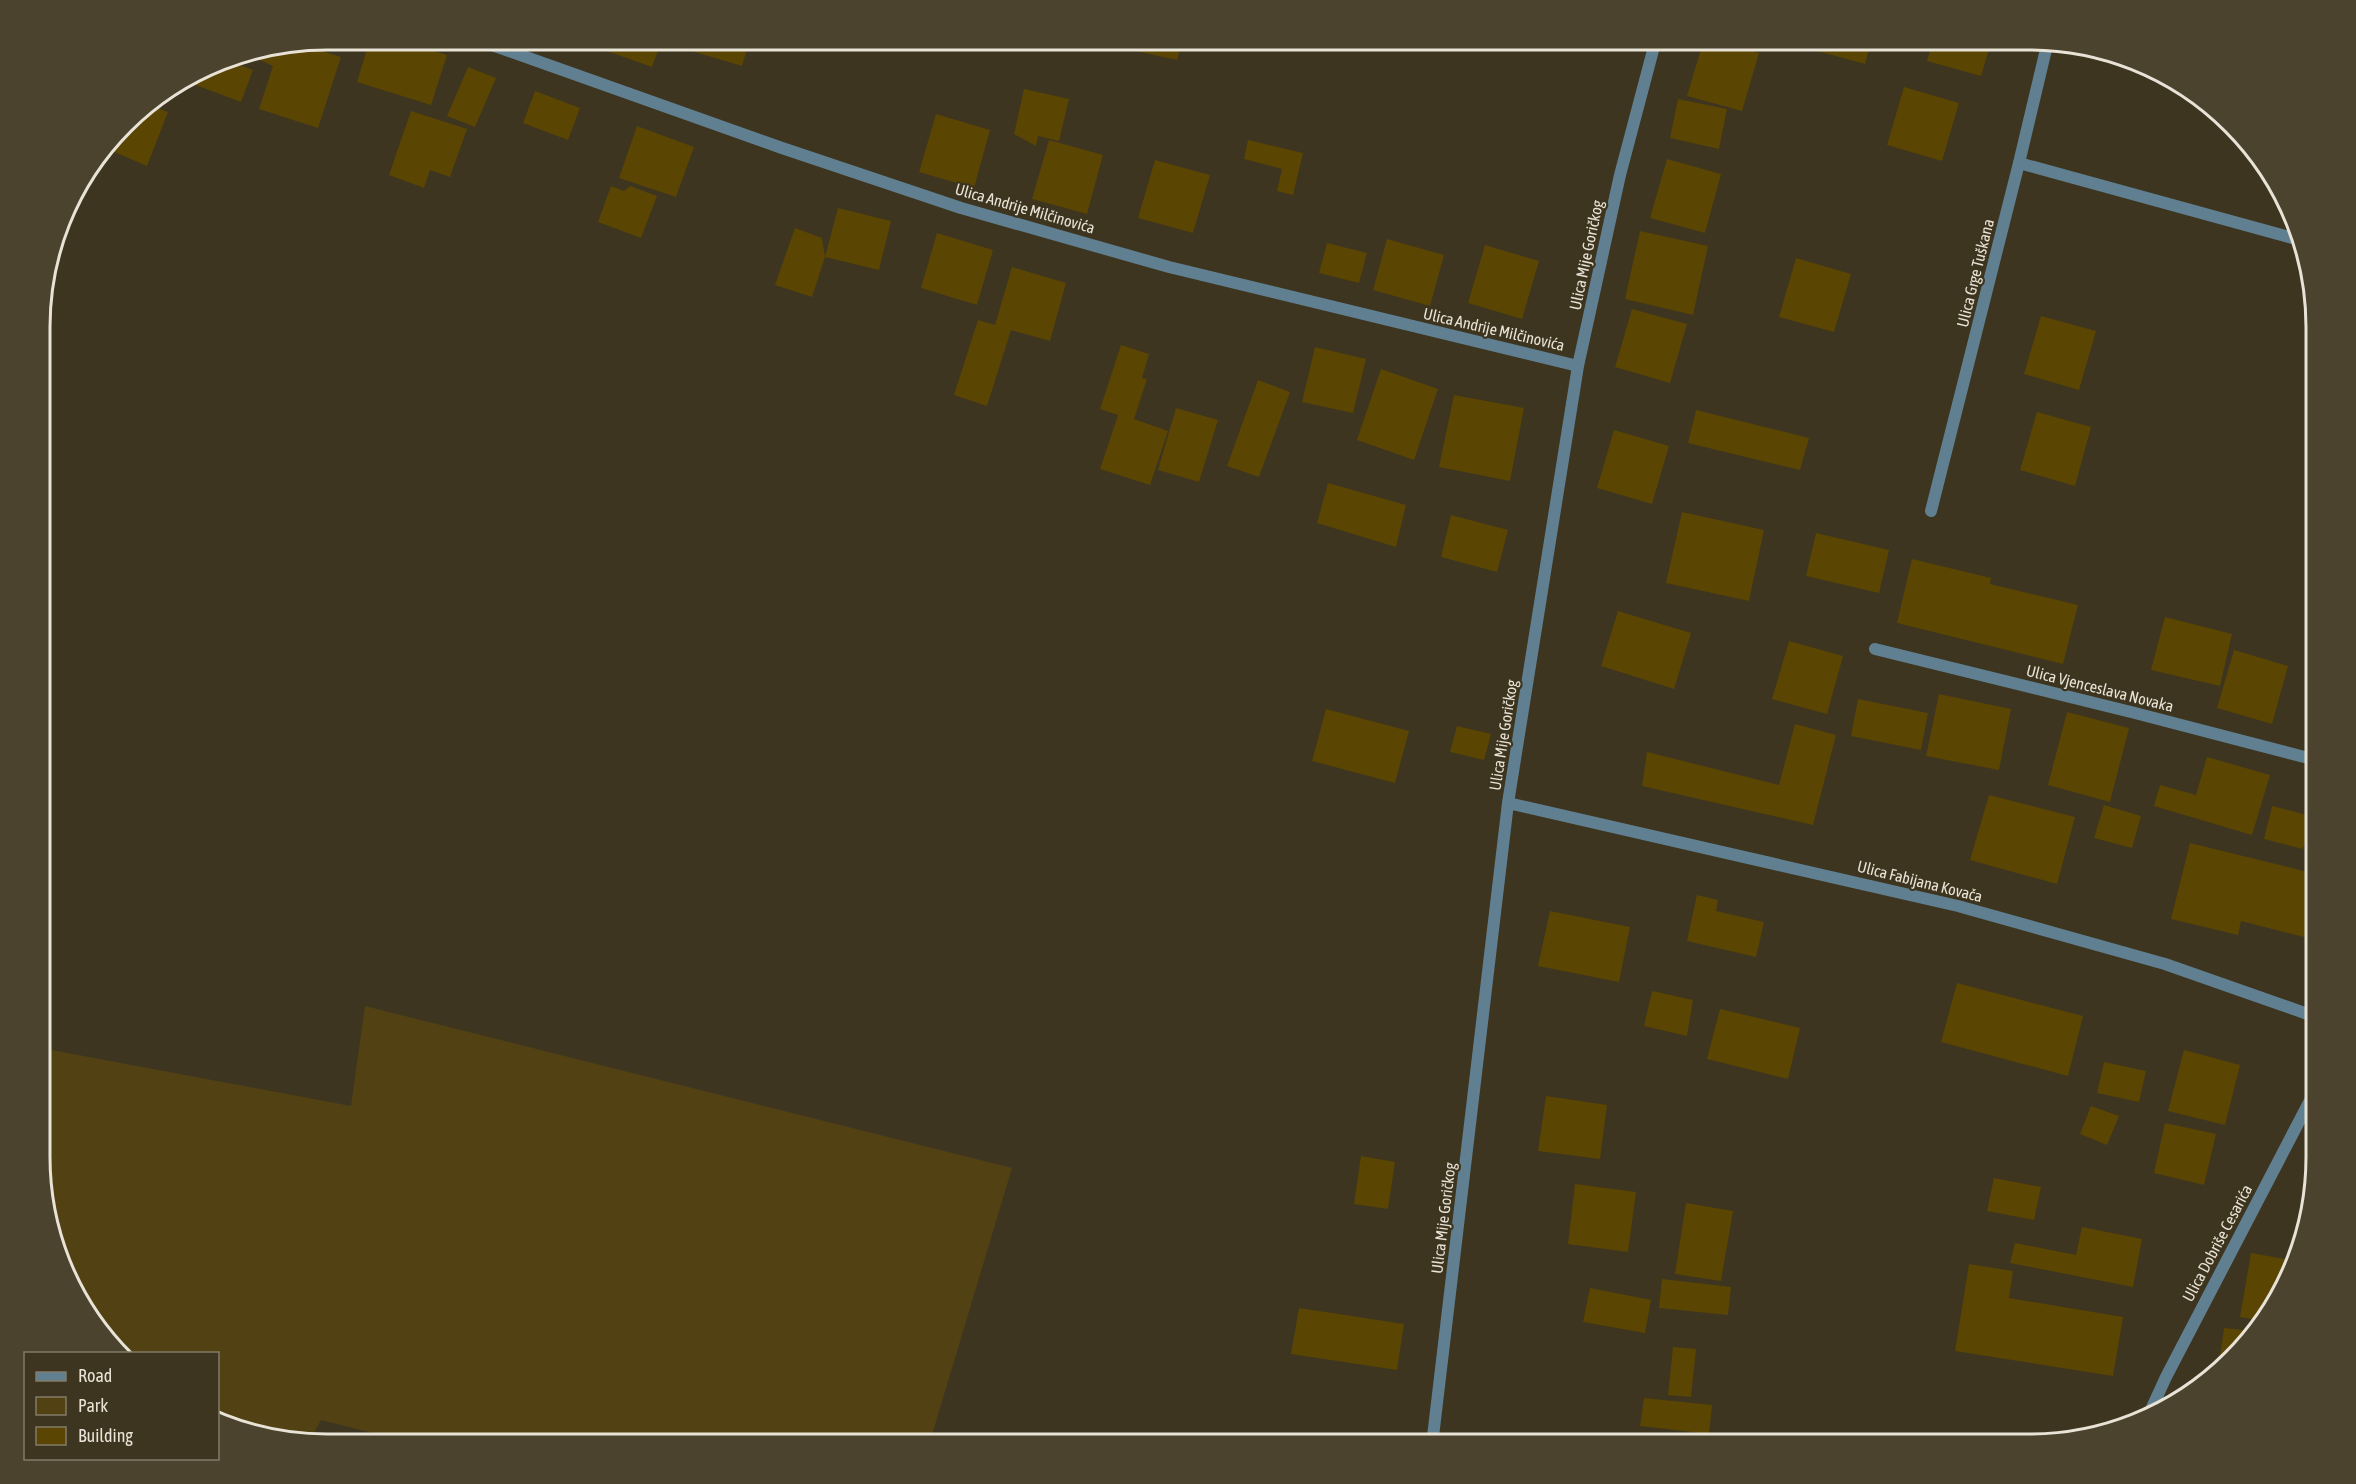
<svg xmlns="http://www.w3.org/2000/svg" width="2356" height="1484" font-family="'Asap Condensed',sans-serif">
<rect width="100%" height="100%" fill="#3d351f"/>
<path fill="#524113" d="M365,1006l647,162 -83,277h-508l-100,-25 -12,22 -75,-12 -16,-8v-68l-92,-1 -48,-51 -37,-107v-147l310,58z"/>
<path fill="#5a4503" d="M326,39l-4,12 19,6 -23,71 -59,-19 14,-43 -13,-6 2,-8z
M370,39h24l53,16 -16,50 -74,-23z
M564,39h33l-3,9z
M608,39h54l-10,28 -48,-17z
M691,39h59l-8,27 -54,-16z
M1115,39h67l-5,21 -64,-14z
M1704,39h7l48,14 -17,58 -55,-15z
M1812,39h60l-7,25 -55,-15z
M1933,39h59l-11,37 -54,-15z
M224,59l29,11 -12,32 -56,-21 32,-20z
M468,67l28,11 -21,49 -28,-11z
M1904,87l55,16 -17,58 -55,-16z
M1024,89l45,10 -10,42 -21,-5 -2,10 -22,-12z
M535,91l45,17 -12,32 -45,-17z
M1678,99l49,10 -8,40 -49,-11z
M147,104l21,8 -21,54 -33,-14 9,-24 14,-17z
M411,111l56,18 -17,48 -20,-7 -6,18 -35,-13z
M936,114l54,16 -16,58 -55,-16z
M637,126l57,21 -18,50 -57,-19z
M1049,140l54,15 -16,59 -55,-15z
M1248,140l55,13 -10,42 -16,-4 5,-22 -38,-10z
M1667,159l54,15 -16,59 -55,-15z
M1155,160l55,15 -17,58 -55,-15z
M611,186l13,5 6,-5 27,10 -16,42 -43,-16z
M838,208l53,13 -12,49 -54,-13z
M795,228l27,10 3,19 -13,40 -37,-12z
M1640,231l68,15 -15,69 -68,-16z
M937,233l56,17 -16,55 -56,-17z
M1387,239l57,16 -14,51 -57,-16z
M1327,243l40,10 -8,30 -40,-10z
M1485,245l54,16 -17,58 -54,-16z
M1796,258l55,16 -17,58 -55,-15z
M1012,267l54,16 -16,58 -39,-11 -24,76 -33,-11 24,-75 17,5z
M1632,309l55,15 -17,59 -55,-16z
M2041,316l55,15 -17,59 -55,-16z
M1121,345l28,9 -7,24 5,1 -13,40 34,12 -18,54 -50,-16 18,-54 -18,-6z
M1315,347l51,12 -13,54 -51,-11z
M1381,369l57,20 -24,71 -57,-20z
M1258,380l32,12 -31,85 -32,-11z
M1454,395l70,13 -14,73 -71,-14z
M1176,408l42,12 -19,62 -41,-12z
M1696,410l113,28 -9,32 -112,-27z
M2037,412l54,15 -16,59 -55,-16z
M1614,430l55,16 -17,58 -55,-16z
M1328,483l78,22 -10,42 -79,-24z
M1682,512l82,18 -15,71 -83,-18z
M1451,515l57,15 -11,42 -56,-15z
M1816,533l73,17 -10,43 -73,-17z
M1912,559l79,19 -1,6 88,21 -15,59 -166,-41z
M1618,611l73,22 -17,56 -73,-23z
M2165,617l67,17 -12,52 -69,-16z
M1789,641l54,15 -16,58 -55,-15z
M2234,650l54,16 -16,58 -55,-16z
M2316,693v30l-9,-2z
M1939,694l72,15 -12,61 -73,-14z
M1858,699l70,14 -7,37 -70,-14z
M1326,709l83,22 -14,52 -83,-22z
M2067,712l62,16 -19,74 -62,-17z
M1795,724l41,11 -23,90 -171,-39 5,-34 132,33z
M1457,726l34,8 -7,26 -34,-8z
M2207,757l63,18 -18,60 -98,-29 6,-21 36,10z
M1989,795l86,22 -18,67 -87,-24z
M2104,805l37,11 -9,32 -38,-10z
M2272,806l39,10 -8,33 -39,-10z
M2190,843l126,31v66l-75,-19 -3,14 -67,-16z
M1697,895l21,5 -2,11 48,11 -8,35 -69,-16z
M1550,911l80,16 -11,55 -81,-16z
M1957,983l126,33 -15,60 -127,-34z
M1652,991l41,9 -6,36 -43,-10z
M1720,1009l80,19 -12,51 -81,-20z
M2184,1050l56,15 -15,60 -57,-14z
M2104,1062l42,9 -7,31 -42,-9z
M1546,1096l61,9 -7,54 -62,-8z
M2091,1106l28,10 -12,29 -27,-11z
M2165,1123l51,11 -12,51 -50,-12z
M1361,1156l34,6 -7,47 -34,-5z
M1994,1178l47,9 -7,33 -47,-9z
M1575,1184l61,8 -8,60 -60,-8z
M1686,1203l47,8 -12,70 -46,-7z
M2082,1227l60,12 -9,48 -123,-24 5,-20 61,12z
M2251,1253l45,8 -27,56 -5,4 -24,-4z
M1969,1264l44,7 -4,27 114,19 -10,59 -158,-25z
M1662,1279l69,8 -3,28 -69,-7z
M1590,1288l61,12 -6,33 -62,-11z
M1299,1308l105,16 -7,46 -106,-16z
M2224,1328l29,3 -34,32z
M1673,1347l23,2 -5,48 -23,-2z
M1644,1398l68,7 -3,29 -69,-8z
M1561,1434l73,8v3h-74z"/>
<g fill="none" stroke-linecap="round" stroke-linejoin="round">
<path stroke="#608092" stroke-width="12" d="M2019,163l277,76"/>
<path stroke="#608092" stroke-width="12" d="M475,39l307,109 179,60 208,59 409,99
M1931,511l88,-348 29,-122
M1875,649l260,64 181,47
M1508,803l450,103 207,58 151,53
M2149,1414l17,-37 150,-288
M1432,1445l76,-642 70,-437 42,-191 36,-136"/>
</g>
<g text-anchor="middle" dominant-baseline="central" stroke-width="4.5" stroke-linejoin="round" paint-order="stroke">
<g font-size="16" fill="#e8e3d6" stroke="#3d351f">
<text transform="translate(1025 208) rotate(16)">Ulica Andrije Milčinovića</text>
<text transform="translate(1586 255) rotate(-78)">Ulica Mije Goričkog</text>
<text transform="translate(1975 273) rotate(-76)">Ulica Grge Tuškana</text>
<text transform="translate(1494 329) rotate(13)">Ulica Andrije Milčinovića</text>
<text transform="translate(2100 688) rotate(14)">Ulica Vjenceslava Novaka</text>
<text transform="translate(1503 735) rotate(-81)">Ulica Mije Goričkog</text>
<text transform="translate(1920 881) rotate(14)">Ulica Fabijana Kovača</text>
<text transform="translate(1443 1218) rotate(-83)">Ulica Mije Goričkog</text>
<text transform="translate(2217 1243) rotate(-62)">Ulica Dobriše Cesarića</text>
</g>
</g>
<path d="M0 0H2356V1484H0ZM327 50H2029A277 277 0 0 1 2306 327V1157A277 277 0 0 1 2029 1434H327A277 277 0 0 1 50 1157V327A277 277 0 0 1 327 50Z" fill="#4b432e" fill-rule="evenodd"/>
<path fill="none" stroke="#e8e3d6" stroke-width="3" d="M327 50H2029A277 277 0 0 1 2306 327V1157A277 277 0 0 1 2029 1434H327A277 277 0 0 1 50 1157V327A277 277 0 0 1 327 50Z"/>
<rect x="24" y="1352" width="195" height="108" fill="#3d351f" stroke="#817b68" stroke-width="1.5"/>
<rect x="36" y="1372" width="30" height="9" fill="#608092" stroke="#817b68" stroke-width="1.5"/>
<text x="78" y="1382" font-size="18" fill="#e8e3d6">Road</text>
<rect x="36" y="1397" width="30" height="18" fill="#524113" stroke="#817b68" stroke-width="1.5"/>
<text x="78" y="1412" font-size="18" fill="#e8e3d6">Park</text>
<rect x="36" y="1427" width="30" height="18" fill="#5a4503" stroke="#817b68" stroke-width="1.5"/>
<text x="78" y="1442" font-size="18" fill="#e8e3d6">Building</text>
</svg>
